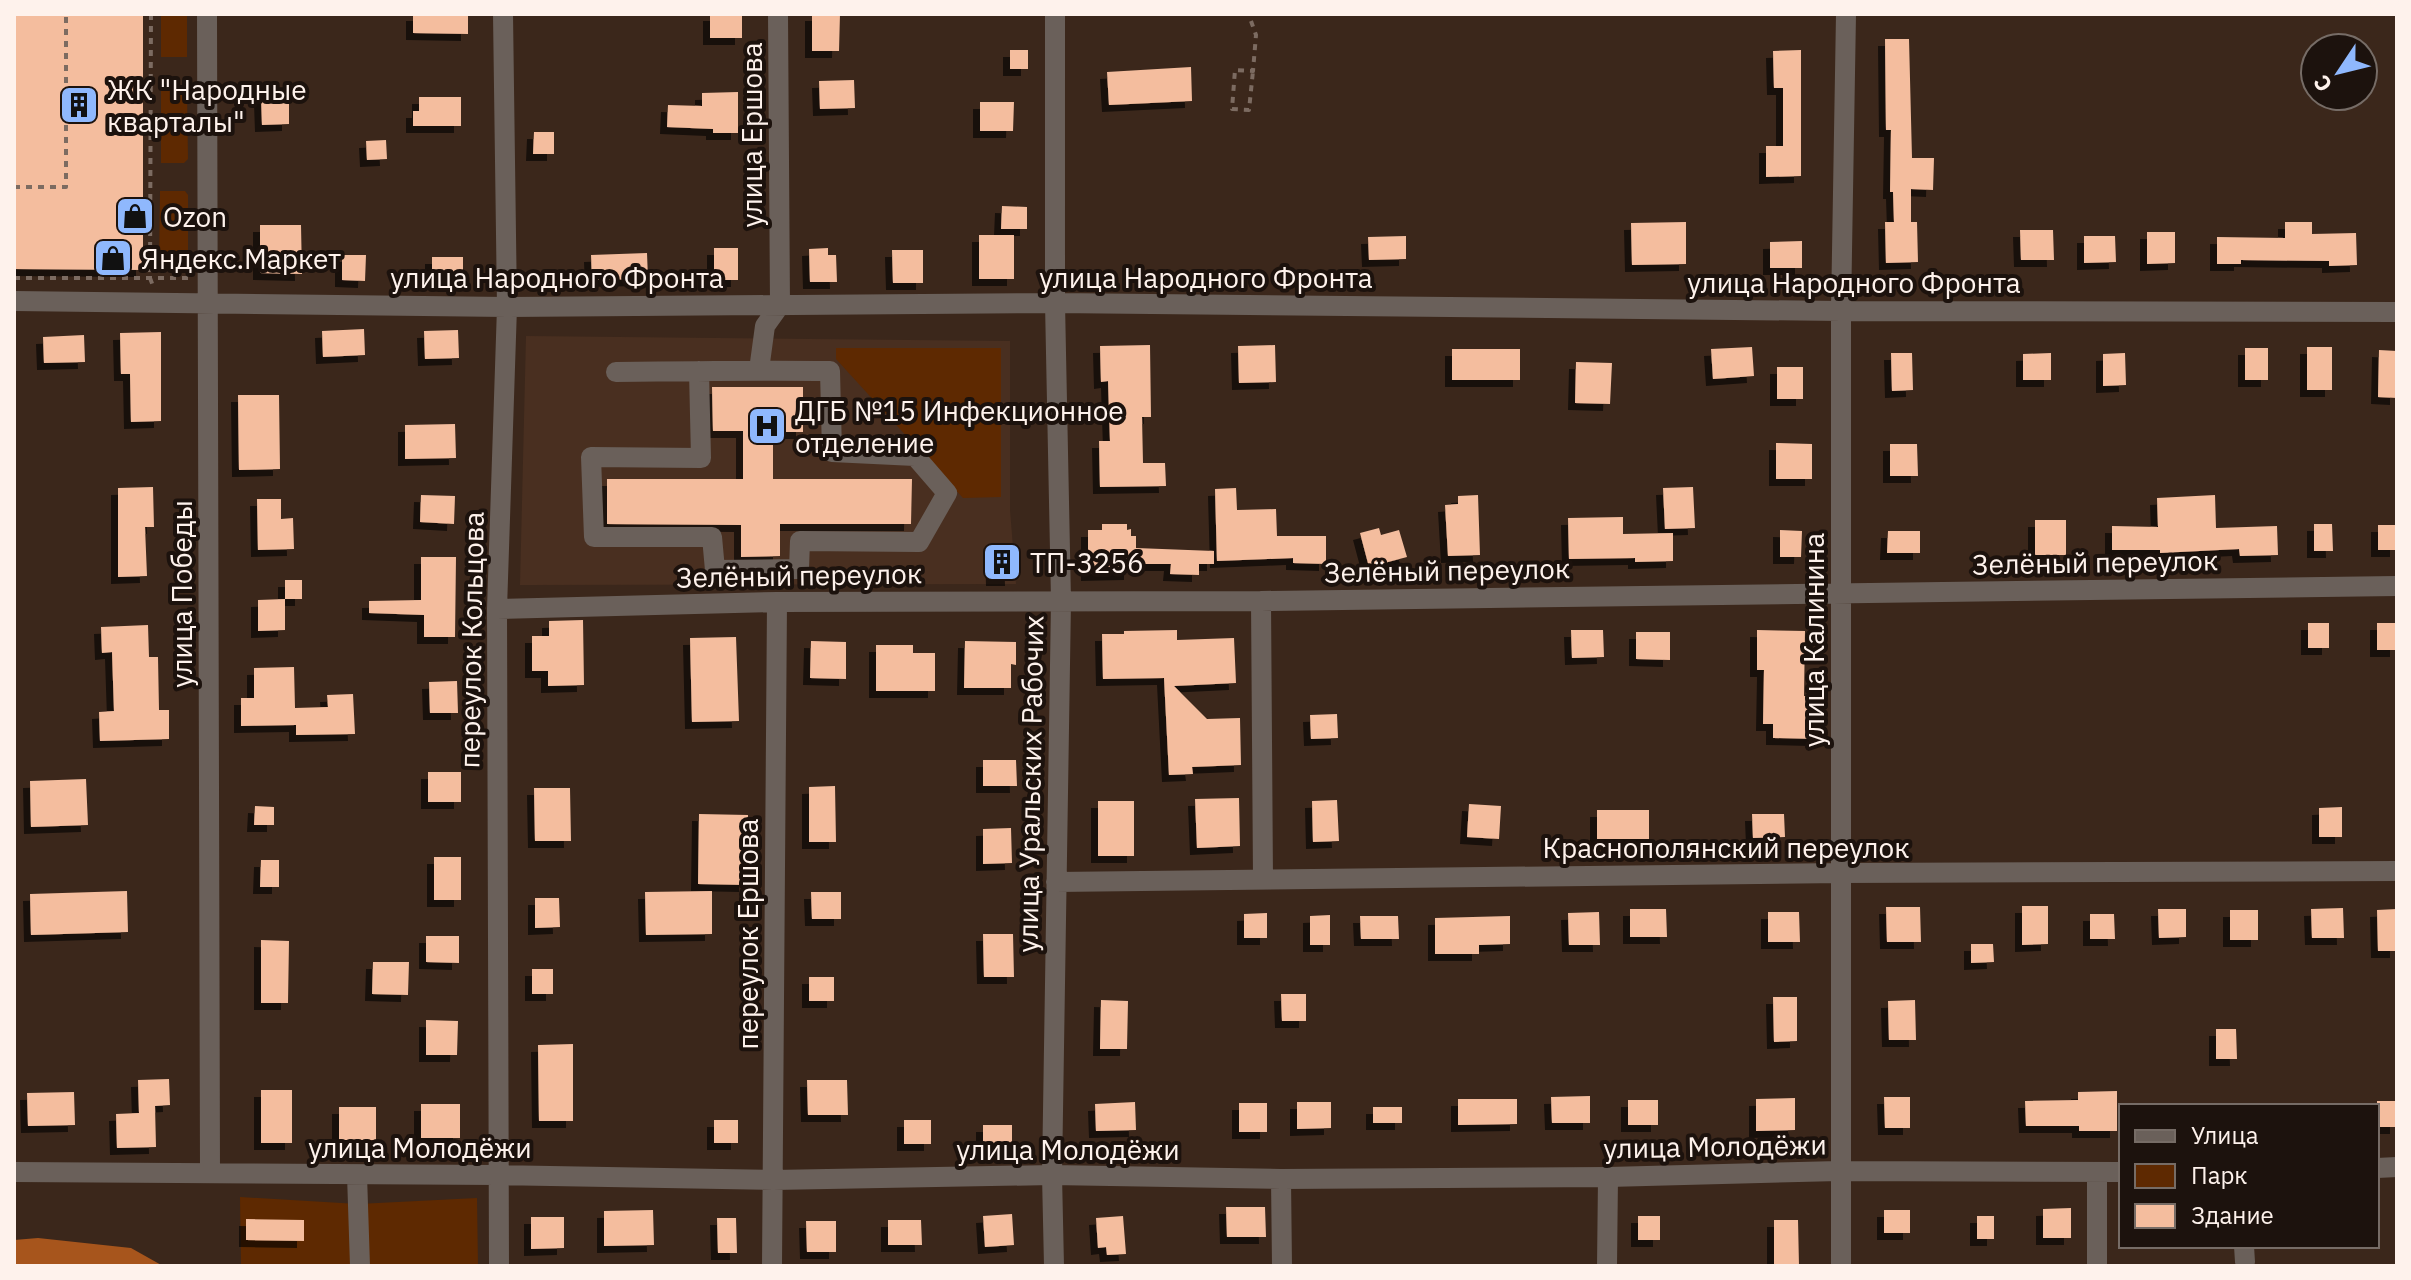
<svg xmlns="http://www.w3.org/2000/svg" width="2411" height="1280" font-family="'IBM Plex Sans',sans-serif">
<defs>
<filter id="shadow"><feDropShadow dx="-7" dy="7" stdDeviation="0" flood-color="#0009"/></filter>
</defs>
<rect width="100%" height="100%" fill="#3b271b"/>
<path fill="#492f20" d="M526,336l484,5v169l6,74 -496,1z"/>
<path fill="#5e2901" d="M161,14h26v43h-26z
M161,88l24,1 2,3 1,67 -4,4h-23z
M160,191h25l3,4v67l-5,7h-24z
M836,348h165v149l-38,1 -127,-139z
M240,1197l118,7 119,-6 1,68h-237z"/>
<path fill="#a7551c" d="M38,1238l93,10 32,18h-149v-26z"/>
<path fill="#f4bd9e" filter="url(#shadow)" d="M14,14h129v256l-129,-1z
M413,14h55v20l-55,-1z
M710,14h32v24h-32z
M812,14h28l-1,37h-27z
M1885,39h24l3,119h22l-1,32 -22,-1v33h6l1,40 -32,1 -1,-41h9l-1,-30h-3l1,-62h-5z
M1010,50h18v19h-18z
M1801,50v126l-35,1v-31h17v-58h-9l-1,-37z
M1191,67l1,34 -83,4 -2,-33z
M854,80l1,28 -35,1 -1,-28z
M738,92v41h-25v-4l-46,-2 1,-22 34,1v-13z
M289,96v28l-27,1 -1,-28z
M419,97h42v29h-48v-15h6z
M980,102h34l-1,29h-33z
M534,132h20v22h-21z
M386,140l1,19 -20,1 -1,-19z
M1002,206l25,1v22h-26z
M1686,222v42l-54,1 -1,-42z
M2285,222h27v12l44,-1 1,32 -28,1v-5l-88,-1v4h-24v-27l68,1z
M260,225h41l1,49 -42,-1z
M2020,230h33l1,30h-33z
M2147,232h28v31l-28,1z
M979,235h35v44h-35z
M1406,236v23l-37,1 -1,-23z
M2084,236h31l1,26 -32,1z
M1802,241v27h-32v-26z
M714,248h24v32h-24z
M828,248v7h8l1,27h-27l-1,-33z
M892,250h31v33h-30z
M647,253l1,26 -56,1 -1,-25z
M342,255h24l-1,26 -23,-1z
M432,257h31v23h-31z
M364,329l1,26 -42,2 -1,-26z
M458,330l1,28 -34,1 -1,-28z
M161,332v89l-30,1 -1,-48h-9l-1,-41z
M84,335l1,27 -41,1 -1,-26z
M1150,345l1,72h-9l1,46h22l1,23 -66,1 -1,-46h11l-2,-60 -7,1 -1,-36z
M1275,345l1,37 -37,1 -1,-37z
M1752,347l2,29 -41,3 -2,-30z
M2307,347h25v43h-25z
M2245,348h23v32h-23z
M1452,349h68v31h-68z
M2379,350l18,1v47l-19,-1z
M1891,353h21l1,37 -21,1z
M2051,353v27h-28v-26z
M2125,353l1,32 -23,1v-32z
M1576,362l36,1 -2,41 -35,-1z
M1777,367h26v32h-26z
M712,387h91v45h-30v47h139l-1,45h-131v32l-39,1v-32l-134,-1v-45h136v-48h-30z
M238,395h41l1,74 -41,1z
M455,424l1,34 -51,1v-34z
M1776,443l36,1v35h-36z
M1890,444h27l1,32h-28z
M153,487l1,40h-9l2,49 -29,1v-89z
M1693,487l2,41 -30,1 -2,-41z
M1236,488l1,22 39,-1 1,27h49v28l-33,-1v-5l-76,3 -2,-72z
M421,495l34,1 -1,28 -34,-2z
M1478,495l2,60 -32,1 -3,-51 13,-1v-8z
M2215,495l1,33 61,-2 1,29 -38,1 -1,-7 -79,4v-3h-48v-24l46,1 -1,-29z
M257,499h24v20l12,-1 1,31 -36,1z
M1623,517v17l50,-1v28l-38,1v-4l-66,1 -1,-41z
M2035,520h31v35h-31z
M1102,524h25v6l4,-1v7h5v12l78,3v13h-15v11l-29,-1 1,-10h-40v9l-43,1v-44h14z
M2314,524h18l1,27h-19z
M2378,525h19v25h-19z
M1379,528l2,7 18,-5 8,27 -38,10 -9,-34z
M1780,530l22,1 -1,26h-21z
M1888,531h32v22h-33z
M992,545h19l1,34h-19z
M421,557h35l-1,80h-31v-22l-55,-2v-12l52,-1z
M285,580h17v19h-17z
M285,599v31l-27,1v-31z
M583,620l1,65 -36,1v-15h-16v-35h17v-15z
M2308,623h21v25h-21z
M2377,623h20v27h-20z
M148,625l1,32h9l1,53h10v29l-69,2 -1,-29 15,-1 -2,-59 -10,1 -1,-26z
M1177,630v10l57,-2 2,45 -62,3 33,33 33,-1 1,47 -49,2 1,7 -24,1 -5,-97 -61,1 -1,-45h22v-3z
M1571,630h32l1,27 -32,1z
M1757,630l48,1 -1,65h13l-1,43 -43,-1v-14h-10l1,-54h-7z
M1636,632h34v28l-34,-1z
M736,637l3,84 -47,1 -2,-84z
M811,641l35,1v37l-36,-1z
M965,641l51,1v23l-5,-1v24h-47z
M876,645h37v8h22v38h-59z
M294,667l1,41 33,-1 -1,-12 26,-1 2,40 -59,1v-10l-55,1v-28h13v-30z
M457,681l1,32h-28l-1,-31z
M1337,714l1,24 -27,1 -1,-24z
M983,760h33l1,26h-34z
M428,772h33v30h-33z
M86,779l2,46 -57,2 -1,-46z
M835,786l1,56h-27v-55z
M534,788h36l1,53h-36z
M1239,798l1,48 -43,2 -2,-49z
M1337,800l2,41 -26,1 -1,-41z
M1098,801h36v55h-36z
M1469,804l32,2 -2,33 -32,-2z
M255,806l19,1v18h-20z
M2342,807v30h-23v-29z
M1597,810h52v29h-52z
M699,814l49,1 -2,70 -48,-1z
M1752,814h32l1,23 -32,1z
M1011,828l1,35 -29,1v-35z
M434,857h27v43h-27z
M261,860h18v27h-19z
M127,891l1,41 -97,3 -1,-41z
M712,891v43l-66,1 -1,-43z
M811,892h30v27h-29z
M535,898h24l1,29 -25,1z
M2022,906h26v38l-26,1z
M1886,907h34l1,35h-34z
M2343,908l1,30h-32l-1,-29z
M1630,909h36l1,28h-37z
M2158,909h28v28l-27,1z
M2397,909v42h-19l-1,-41z
M2230,910h28v30h-28z
M1599,912l1,33h-31l-1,-32z
M1768,912h31l1,30h-32z
M1267,913v25h-23v-24z
M2090,914h24l1,25h-25z
M1330,915v30h-20v-29z
M1360,916h38l1,23h-38z
M1510,916v28l-31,1v9h-44v-36z
M983,934h30l1,43h-30z
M426,936h33v27l-33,-1z
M261,940l28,1 -1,62h-27z
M1971,944h22l1,18 -23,1z
M373,962h36l-1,33 -36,-1z
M532,969h21v25h-21z
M809,977h25v24h-25z
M1281,994h25v27h-24z
M1773,997h24v44l-23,1z
M1101,1000l27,1 -1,48h-27z
M1915,1000l1,40h-27l-1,-39z
M426,1020l32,1 -1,34h-31z
M2216,1029h20l1,30h-21z
M573,1044v77h-34l-1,-76z
M169,1079l1,26 -15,1 1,41 -39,1 -1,-34 23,-1 -1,-33z
M807,1080h40l1,35h-40z
M261,1090h31v53h-31z
M2117,1091v40h-38v-5h-53l-1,-25 53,-1v-8z
M74,1092l1,33 -47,1 -1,-33z
M1590,1096v27h-38l-1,-26z
M1884,1097h26v31h-25z
M1795,1098v32l-39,1v-32z
M1458,1099h59v25l-59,1z
M1628,1100h30v25h-30z
M2377,1101h20v26h-20z
M1135,1102l1,28 -40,1 -1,-27z
M1297,1102h34v26l-34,1z
M1239,1103h28v29h-28z
M421,1104h39v34h-39z
M339,1107h37v33h-37z
M1373,1107h29v16h-29z
M714,1120h24v23h-24z
M904,1120h27v24h-27z
M983,1125h29v21h-29z
M1226,1207h39l1,30h-39z
M2071,1208v30h-28v-29z
M653,1210l1,35 -50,1v-35z
M1884,1210h26v23h-26z
M1012,1214l2,31 -29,2 -2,-31z
M1123,1216l3,38 -19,1 -1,-8 -8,1 -2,-30z
M1638,1216h22v24h-22z
M1977,1216h17v23h-17z
M531,1217h33v31l-33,1z
M717,1218h19l1,35h-19z
M246,1219l58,1v21l-58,-1z
M888,1220h33l1,25h-34z
M1774,1220h24l1,46h-25z
M806,1221h30v31h-29z"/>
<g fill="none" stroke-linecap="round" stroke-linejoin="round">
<path stroke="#7c6b61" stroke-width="4" stroke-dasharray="6 6" stroke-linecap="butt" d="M151,14l-1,264 3,8
M1251,21l5,14 -3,36 -18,-1 -3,39 17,1 4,-39
M14,187h52v-173
M14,278h176"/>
<path stroke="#6a605a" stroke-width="20" d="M207,14l3,1159
M14,301l493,6 548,-4 786,8 556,1
M759,370l6,-44 15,-21 -2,-291
M616,372c71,-1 143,-2 214,-1l2,81 83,4 32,37 -28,49 -119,-1 -1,28 -84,1 -3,-33h-118l-3,-80 110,1 -2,-87
M1261,601l2,278
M497,609l280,-7 484,-1 1136,-15
M1056,882l786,-9 555,-2
M2377,1168l20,-1
M14,1172l483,3 276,5 279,-5 229,4 327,-2 231,-6 282,1
M357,1175l3,91
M1281,1179l1,87
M2244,1246l1,16
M499,1266l-2,-657 10,-302 -4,-293
M772,1266l5,-664
M1054,1266l-2,-91 9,-574 -6,-298v-289
M1607,1266l1,-89
M1841,1266v-955l5,-297
M2097,1266v-93"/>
</g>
<defs>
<g id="building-square" transform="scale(2)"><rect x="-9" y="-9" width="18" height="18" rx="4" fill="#8fb8fd" stroke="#1c120d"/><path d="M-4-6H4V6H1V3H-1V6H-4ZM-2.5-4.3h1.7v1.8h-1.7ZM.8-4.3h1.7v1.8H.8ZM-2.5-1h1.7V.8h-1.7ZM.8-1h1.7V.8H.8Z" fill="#111"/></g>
<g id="shop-square" transform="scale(2)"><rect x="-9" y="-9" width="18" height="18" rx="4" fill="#8fb8fd" stroke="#1c120d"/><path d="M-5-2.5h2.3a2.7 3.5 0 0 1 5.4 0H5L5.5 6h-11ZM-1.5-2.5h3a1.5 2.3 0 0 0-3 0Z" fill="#111"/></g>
<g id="hospital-square" transform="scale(2)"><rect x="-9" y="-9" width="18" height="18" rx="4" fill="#8fb8fd" stroke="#1c120d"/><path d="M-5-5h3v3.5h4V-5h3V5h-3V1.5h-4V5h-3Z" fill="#111"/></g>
</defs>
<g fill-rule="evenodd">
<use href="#building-square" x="79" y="105"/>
<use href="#shop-square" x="135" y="216"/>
<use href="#shop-square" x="113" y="258"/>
<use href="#hospital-square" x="767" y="426"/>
<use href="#building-square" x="1002" y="562"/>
</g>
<g text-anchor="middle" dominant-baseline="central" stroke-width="8" stroke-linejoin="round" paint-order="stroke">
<g font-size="28" fill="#fef2ec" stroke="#1c120d" text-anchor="start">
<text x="107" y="89">ЖК "Народные<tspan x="107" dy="32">кварталы"</tspan></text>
<text x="163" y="216">Ozon</text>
<text x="141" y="258">Яндекс.Маркет</text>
<text x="795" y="410">ДГБ №15 Инфекционное<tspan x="795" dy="32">отделение</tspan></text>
<text x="1030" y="562">ТП-3256</text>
</g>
<g font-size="28" fill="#fef2ec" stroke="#1c120d">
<text transform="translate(751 135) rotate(-90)">улица Ершова</text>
<text x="557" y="277">улица Народного Фронта</text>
<text x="1206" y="277">улица Народного Фронта</text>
<text x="1854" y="282">улица Народного Фронта</text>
<text transform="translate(2095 562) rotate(-1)">Зелёный переулок</text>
<text transform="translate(1447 570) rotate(-1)">Зелёный переулок</text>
<text transform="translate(799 575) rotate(-1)">Зелёный переулок</text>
<text transform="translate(181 594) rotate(-90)">улица Победы</text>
<text transform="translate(471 640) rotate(-89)">переулок Кольцова</text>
<text transform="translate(1813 640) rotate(-90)">улица Калинина</text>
<text transform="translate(1030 784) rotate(-89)">улица Уральских Рабочих</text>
<text x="1726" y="847">Краснополянский переулок</text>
<text transform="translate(747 934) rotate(-90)">переулок Ершова</text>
<text transform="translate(1715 1146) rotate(-1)">улица Молодёжи</text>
<text x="420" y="1147">улица Молодёжи</text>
<text x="1068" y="1149">улица Молодёжи</text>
</g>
</g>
<rect width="2411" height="1280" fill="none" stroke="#fef2ec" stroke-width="32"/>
<rect x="2119" y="1104" width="260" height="144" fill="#1c120d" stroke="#766c66" stroke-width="2"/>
<rect x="2135" y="1130" width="40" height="12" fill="#6a605a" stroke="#766c66" stroke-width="2"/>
<text x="2191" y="1144" font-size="24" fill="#fef2ec">Улица</text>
<rect x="2135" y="1164" width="40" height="24" fill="#5e2901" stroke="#766c66" stroke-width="2"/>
<text x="2191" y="1184" font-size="24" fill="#fef2ec">Парк</text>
<rect x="2135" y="1204" width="40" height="24" fill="#f4bd9e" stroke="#766c66" stroke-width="2"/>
<text x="2191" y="1224" font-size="24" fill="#fef2ec">Здание</text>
<g transform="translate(2339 72) rotate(235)"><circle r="38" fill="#1c120d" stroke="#766c66" stroke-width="2"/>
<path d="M0-6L14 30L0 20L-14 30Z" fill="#8fb8fd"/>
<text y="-12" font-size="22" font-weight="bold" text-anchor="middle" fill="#fef2ec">С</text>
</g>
</svg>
